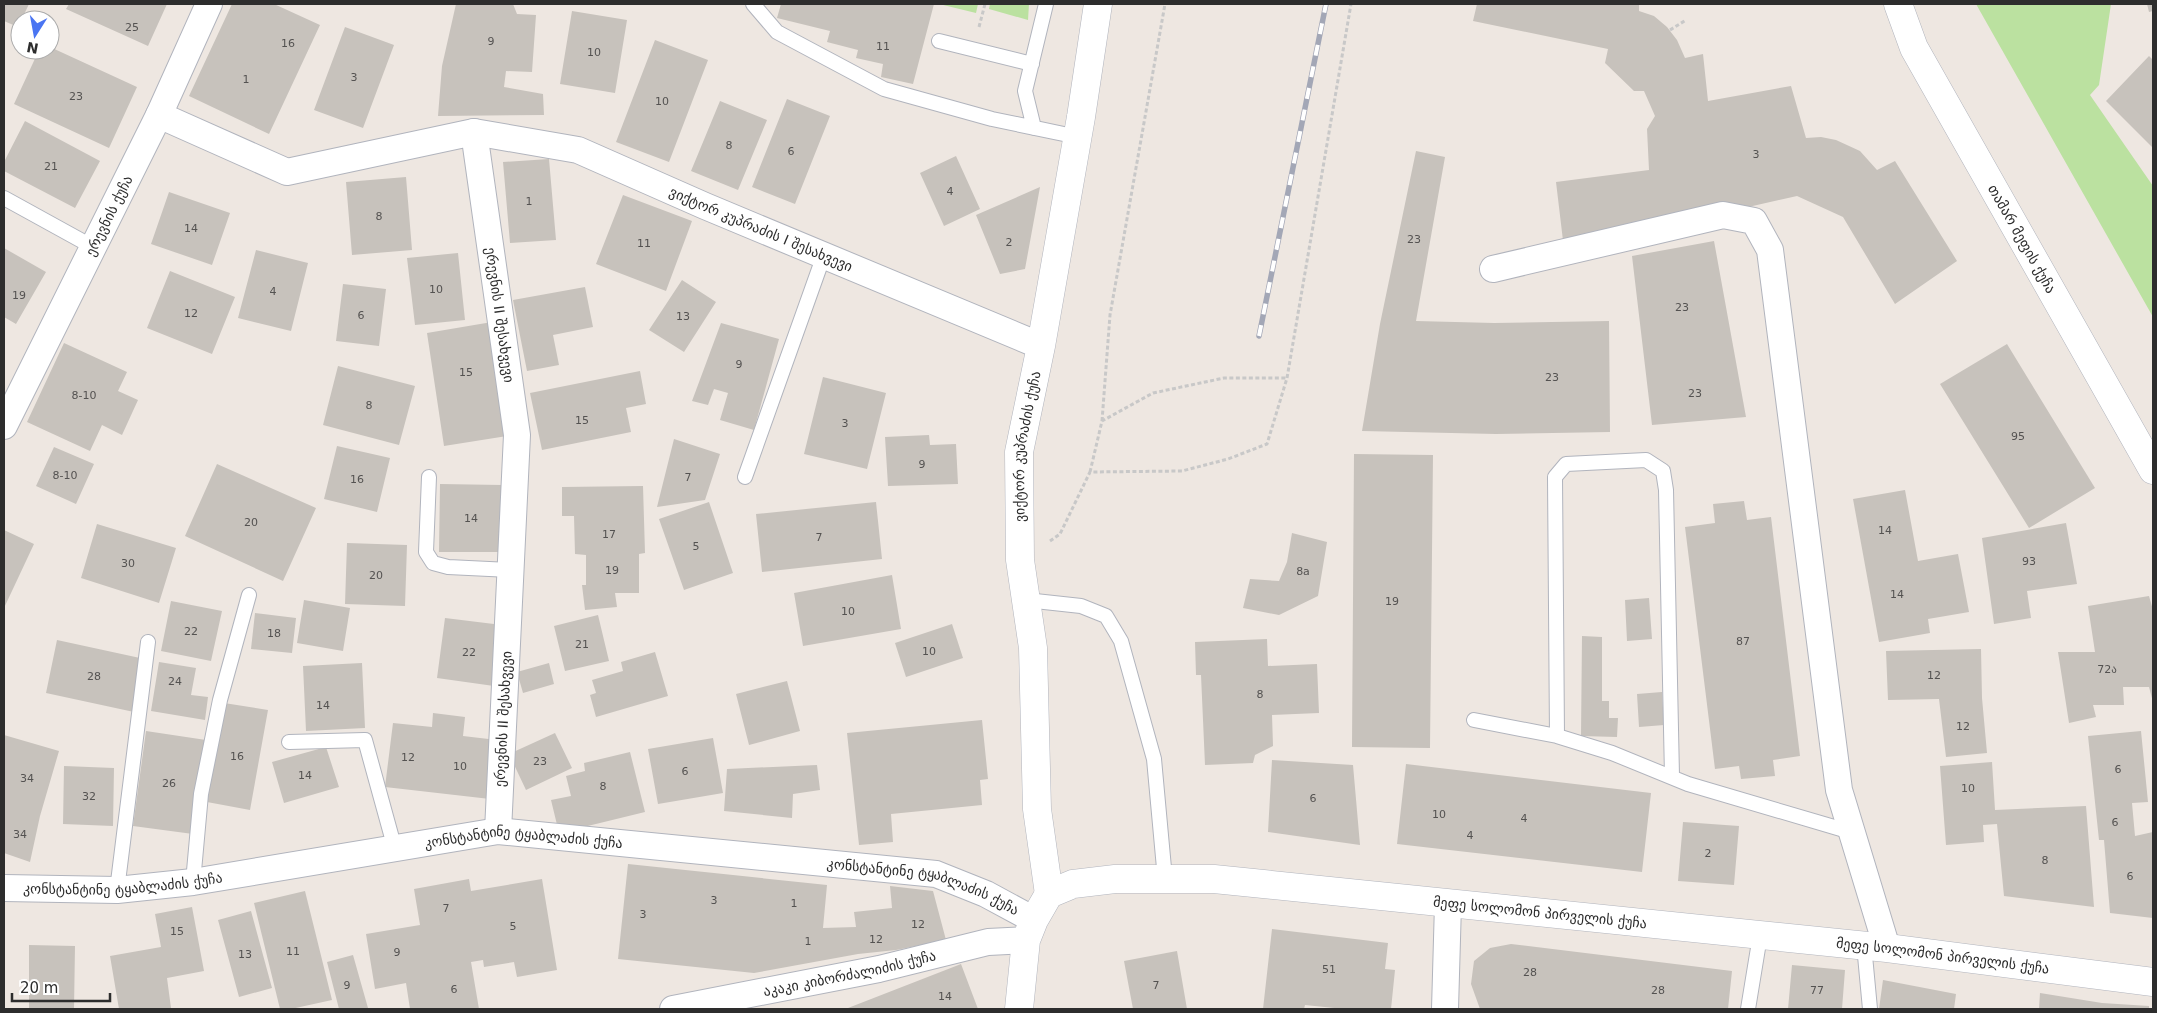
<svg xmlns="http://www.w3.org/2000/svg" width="2157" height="1013" font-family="'DejaVu Sans','Noto Sans Georgian',sans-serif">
<rect width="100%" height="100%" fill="#eee7e1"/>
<path fill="#bbe1a0" d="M939,4h39l-2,9z
M990,4h39l-1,16 -39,-11z
M1976,4h135l-12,81 -9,10 63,91v131z"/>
<path fill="#c7c2bc" d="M4,4h25l-11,23 -14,-6z
M69,4h98l-19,42 -82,-37z
M232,4h42l46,21 -51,109 -80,-38z
M456,4h57l4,10 19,1 -4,57 -26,-1 -2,16 39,7 1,21 -106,1 4,-50z
M781,4h153l-21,80 -32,-7 2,-13 -27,-6 2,-8 -31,-8 3,-11 -53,-13z
M1477,4h162v7l15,5 13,11 10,13 8,18 18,-4 5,47 83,-15 15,52 15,-1 15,3 24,11 17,19 18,-9 62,100 -62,43 -52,-87 -46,-21 -233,53 -8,-67 93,-12 -2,-41 8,-13 -11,-25h-10l-29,-28 3,-14 -135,-28z
M2147,4h6v7l-4,1z
M572,11l55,9 -12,73 -55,-9z
M345,27l49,18 -31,83 -49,-18z
M655,40l53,20 -39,102 -53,-20z
M50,47l87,40 -28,61 -95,-44 25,-54h11z
M2149,56l4,4v88l-47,-47z
M787,99l43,17 -35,88 -43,-17z
M720,101l47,19 -29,70 -47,-19z
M25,121l75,40 -25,47 -71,-37v-9z
M1416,151l29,6 -29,164 78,2 115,-2 1,111 -114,2 -134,-3 18,-107z
M956,156l24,53 -36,17 -24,-53z
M549,159l7,81 -46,3 -7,-81z
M406,177l6,73 -60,5 -6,-73z
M1040,187l-15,82 -25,5 -24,-59z
M169,192l61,21 -18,52 -61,-21z
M623,195l69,26 -26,70 -70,-27z
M1714,241l32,176 -94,8 -20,-169z
M4,248l42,24 -30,52 -12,-7z
M256,250l52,13 -17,68 -53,-13z
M458,253l7,67 -50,5 -8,-67z
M170,271l65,26 -23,57 -65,-26z
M682,280l34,22 -32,50 -35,-22z
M343,284l43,5 -7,57 -43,-5z
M585,287l8,40 -40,8 6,30 -32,6 -14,-71z
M492,322l15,114 -63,10 -17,-113z
M721,323l58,16 -25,91 -34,-10 8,-27 -14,-4 -6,16 -16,-4z
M64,343l63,29 -9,19 20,9 -16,35 -20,-10 -12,26 -63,-29z
M2007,344l88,144 -66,40 -89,-144z
M338,366l77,20 -16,59 -76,-20z
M640,371l6,33 -20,4 5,24 -89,18 -12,-57z
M823,377l63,16 -19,76 -63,-15z
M929,435l1,10 26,-1 2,40 -70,2 -3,-49z
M674,439l46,15 -15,46 -48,7z
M337,446l53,12 -13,54 -53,-13z
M54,447l40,17 -18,40 -40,-18z
M1354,454l79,1 -3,293 -78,-1z
M217,464l99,44 -33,73 -98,-45z
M440,484l62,1v67h-63z
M643,486l2,67 -6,1v39h-24l2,14 -32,3 -3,-25h4v-30l-11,-1 -1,-38h-12v-29z
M1905,490l13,71 40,-7 11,58 -41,7 2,14 -51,9 -26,-143z
M1744,501l3,19 24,-3 29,239 -27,4 2,16 -34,3 -2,-13 -24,3 -30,-242 30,-4 -2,-19z
M709,502l24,71 -49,17 -25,-71z
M876,502l6,57 -120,13 -6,-58z
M2066,523l11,61 -50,7 4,27 -37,6 -12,-86z
M97,524l79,24 -17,55 -78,-25z
M4,530l30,14 -30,64z
M1292,533l35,9 -9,54 -39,19 -36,-7 7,-29 29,2 8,-19z
M347,543l60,2 -2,61 -60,-2z
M892,575l9,54 -98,17 -9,-53z
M2149,596l4,14v92l-4,-15h-26l1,18h-31l3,12 -27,6 -11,-71h37l-7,-46z
M1649,598l3,41 -25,2 -2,-41z
M304,600l46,8 -7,43 -46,-8z
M171,601l51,10 -11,50 -50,-10z
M255,613l41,5 -4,35 -41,-4z
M598,615l11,46 -44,10 -11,-45z
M445,618l57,7 -8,61 -57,-8z
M952,624l11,34 -57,19 -11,-34z
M1582,636l20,1v64h7v17h9l-1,19 -36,-1z
M1267,639l1,27 49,-2 2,49 -47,2 1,31 -18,9 -2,8 -48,2 -4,-90h-5l-1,-33z
M57,640l83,18 -6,54 -88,-19z
M1981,649l1,49 5,55 -41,4 -7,-58 -51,1 -2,-49z
M655,652l13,44 -72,21 -6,-22 6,-2 -4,-13 31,-9 -2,-9z
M159,662l37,6 -5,27 17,2 -3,23 -54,-9z
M362,663l3,65 -59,3 -3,-65z
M549,663l5,21 -31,9 -6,-21z
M787,681l13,50 -51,14 -13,-51z
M1662,692l2,33 -25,2 -2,-33z
M224,703l44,7 -18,100 -43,-8z
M433,713l32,4 -2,19 34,4 -7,59 -105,-12 8,-64 39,4z
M982,720l6,59 -8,1 2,25 -91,9 2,28 -34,3 -12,-112z
M146,731l60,9 -13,94 -60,-8z
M2141,731l7,71 -16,1 3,33 18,-4v86l-43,-5 -6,-73h-5l-11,-104z
M555,733l17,35 -46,22 -17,-36z
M4,735l55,16 -19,65 -10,46 -26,-9z
M713,738l10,55 -65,11 -10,-55z
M326,747l13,40 -55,16 -12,-41z
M630,752l15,60 -86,21 -8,-33 20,-4 -5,-20 19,-5 -1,-8z
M1272,760l81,5 7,80 -92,-13z
M1992,762l3,48 91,-4 8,101 -90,-11 -7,-72 -14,1 1,17 -38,3 -6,-79z
M1406,764l245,29 -9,79 -245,-28z
M817,765l3,25 -27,4 -1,24 -68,-7 3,-42z
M64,766l50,2 -1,58 -50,-2z
M1683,822l56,4 -5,59 -56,-4z
M628,864l199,21 -4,43 33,-1 -2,-15 38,-4 -2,-22 43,5 13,49 -50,10 -38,4 -104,19 -136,-14z
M469,879l2,12 71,-12 15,91 -40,7 -3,-15 -30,5 -1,-7 -12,2 8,47h-69l-4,-26 -31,6 -9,-55 54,-9 -6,-36z
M305,891l27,109 -41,9h-11l-26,-106z
M192,907l12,64 -37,7 4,30 -52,1 -9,-53 51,-9 -6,-33z
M251,911l21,77 -33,9 -21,-77z
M1272,929l116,14 -3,26 10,1 -4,39h-47l-39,-4 -1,4h-41z
M1511,944l221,27 -4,38h-248l-9,-25 3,-23 16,-13z
M29,945l46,1 -1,63h-45z
M1177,951l10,58h-54l-9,-48z
M353,955l15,53 -29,1 -12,-47z
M961,964l17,45h-130v-1z
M1792,965l53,5 -3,39h-54z
M1883,980l73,14 -2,15h-75z
M2040,993l62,10 47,3v3h-110z"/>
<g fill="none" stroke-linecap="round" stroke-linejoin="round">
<g stroke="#b1b4bd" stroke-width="16">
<path id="lane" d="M753,4l24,28 107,57 108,30 86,18
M939,41l93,23
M1034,128l-9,-37 21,-87
M4,198l89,49
M429,477l-3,75 7,11 15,4 62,3
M745,477l79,-222
M1026,600l55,6 25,10 15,25 33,118 11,120
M1474,720l83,16 55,17 76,31 163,48
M1557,736l-2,-259 11,-13 80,-4 17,11 3,19 6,286
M289,742l76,-2 30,109
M193,882l8,-88 19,-94 29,-105
M117,890l31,-248
M1864,945l6,64
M1748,1009l12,-73"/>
</g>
<g stroke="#b1b4bd" stroke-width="28">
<g id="street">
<path id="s1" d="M159,115l128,57 187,-40 43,303 -19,396"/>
<path id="s2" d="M474,132l104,18 127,56 336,140"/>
<path d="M1493,269l230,-54 31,6 16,29 69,540 48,158"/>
<path id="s3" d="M4,426l155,-311 50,-111"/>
<path id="s4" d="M4,888l113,2 76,-8 305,-51 438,43 50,20 48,26"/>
<path id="s5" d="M673,1009l206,-40 109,-27 38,-2"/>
<path d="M1445,1009l3,-105"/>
</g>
</g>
<g stroke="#b1b4bd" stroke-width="29">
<g id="secondary">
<path id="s6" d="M1898,4l16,44 239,422"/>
<path id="s7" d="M1049,894l-12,-85 -4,-161 -13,-88 -1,-108 22,-106 40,-229 17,-113"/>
<path id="s8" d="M1019,1009l7,-69 8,-20 15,-26 24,-10 42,-5h99l673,69 266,34"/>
</g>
</g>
<path stroke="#c8c8c8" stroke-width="3" stroke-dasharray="4 2.5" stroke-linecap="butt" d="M979,27l6,-23
M1670,30l16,-10
M1102,421l8,-106 55,-311
M1090,472l12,-51 51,-28 71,-15h63
M1050,541l10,-7 30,-62 92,-1 46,-12 39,-15 20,-66 64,-374"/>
<use href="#lane" stroke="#fff" stroke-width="14"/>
<use href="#street" stroke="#fff" stroke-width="26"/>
<use href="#secondary" stroke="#fff" stroke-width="28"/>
<g stroke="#a3a7b6" stroke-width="5.5">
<path id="rail" d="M1259,336l67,-332"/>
</g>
<use href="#rail" stroke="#fff" stroke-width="4" stroke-dasharray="11" stroke-linecap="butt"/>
</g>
<g text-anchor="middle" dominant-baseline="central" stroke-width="4.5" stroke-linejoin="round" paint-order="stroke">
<g font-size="11" fill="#545251">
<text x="132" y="27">25</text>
<text x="491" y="41">9</text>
<text x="288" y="43">16</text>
<text x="883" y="46">11</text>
<text x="594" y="52">10</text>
<text x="354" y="77">3</text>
<text x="246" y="79">1</text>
<text x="76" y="96">23</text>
<text x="662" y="101">10</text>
<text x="729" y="145">8</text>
<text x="791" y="151">6</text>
<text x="1756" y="154">3</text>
<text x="51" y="166">21</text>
<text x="950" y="191">4</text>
<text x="529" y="201">1</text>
<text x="379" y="216">8</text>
<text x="191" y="228">14</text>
<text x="1414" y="239">23</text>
<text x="1009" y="242">2</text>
<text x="644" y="243">11</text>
<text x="436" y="289">10</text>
<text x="273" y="291">4</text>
<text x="19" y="295">19</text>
<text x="1682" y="307">23</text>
<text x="191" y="313">12</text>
<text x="361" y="315">6</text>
<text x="683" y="316">13</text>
<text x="739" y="364">9</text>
<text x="466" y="372">15</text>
<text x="1552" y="377">23</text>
<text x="1695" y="393">23</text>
<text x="84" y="395">8-10</text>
<text x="369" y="405">8</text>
<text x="582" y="420">15</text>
<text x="845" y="423">3</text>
<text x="2018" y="436">95</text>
<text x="922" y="464">9</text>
<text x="65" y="475">8-10</text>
<text x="688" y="477">7</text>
<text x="357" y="479">16</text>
<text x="471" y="518">14</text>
<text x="251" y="522">20</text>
<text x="1885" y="530">14</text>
<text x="609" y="534">17</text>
<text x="819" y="537">7</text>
<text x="696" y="546">5</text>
<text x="2029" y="561">93</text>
<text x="128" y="563">30</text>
<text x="612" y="570">19</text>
<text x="1303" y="571">8a</text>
<text x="376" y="575">20</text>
<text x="1897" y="594">14</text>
<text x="1392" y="601">19</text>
<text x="848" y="611">10</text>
<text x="191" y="631">22</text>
<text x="274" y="633">18</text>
<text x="1743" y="641">87</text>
<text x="582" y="644">21</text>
<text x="929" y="651">10</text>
<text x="469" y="652">22</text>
<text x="2107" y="669">72ა</text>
<text x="1934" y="675">12</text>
<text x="94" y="676">28</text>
<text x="175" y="681">24</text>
<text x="1260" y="694">8</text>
<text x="323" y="705">14</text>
<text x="1963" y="726">12</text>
<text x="237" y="756">16</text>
<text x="408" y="757">12</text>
<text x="540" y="761">23</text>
<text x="460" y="766">10</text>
<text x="2118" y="769">6</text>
<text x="685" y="771">6</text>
<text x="305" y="775">14</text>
<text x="27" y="778">34</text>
<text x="169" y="783">26</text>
<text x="603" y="786">8</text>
<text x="1968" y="788">10</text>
<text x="89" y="796">32</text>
<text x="1313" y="798">6</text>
<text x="1439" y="814">10</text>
<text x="1524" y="818">4</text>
<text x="2115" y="822">6</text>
<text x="20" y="834">34</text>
<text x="1470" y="835">4</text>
<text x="1708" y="853">2</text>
<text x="2045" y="860">8</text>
<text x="2130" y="876">6</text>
<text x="714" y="900">3</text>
<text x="794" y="903">1</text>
<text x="446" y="908">7</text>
<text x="643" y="914">3</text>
<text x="918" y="924">12</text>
<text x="513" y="926">5</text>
<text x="177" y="931">15</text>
<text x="876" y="939">12</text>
<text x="808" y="941">1</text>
<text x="293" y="951">11</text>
<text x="397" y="952">9</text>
<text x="245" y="954">13</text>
<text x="1329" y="969">51</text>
<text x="1530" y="972">28</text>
<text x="347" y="985">9</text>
<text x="1156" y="985">7</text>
<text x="454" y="989">6</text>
<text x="1658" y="990">28</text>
<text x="1817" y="990">77</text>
<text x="945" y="996">14</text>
</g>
<g font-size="14" fill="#2d2d2d" stroke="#fff">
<text stroke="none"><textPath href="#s3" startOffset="235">ერევნის ქუჩა</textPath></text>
<text stroke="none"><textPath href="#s2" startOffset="305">ვიქტორ კუპრაძის I შესახვევი</textPath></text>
<text stroke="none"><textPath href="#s6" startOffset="266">თამარ მეფის ქუჩა</textPath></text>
<text stroke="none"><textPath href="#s1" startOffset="516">ერევნის II შესახვევი</textPath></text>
<text stroke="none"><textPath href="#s7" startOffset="450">ვიქტორ კუპრაძის ქუჩა</textPath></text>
<text transform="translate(503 719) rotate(-87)">ერევნის II შესახვევი</text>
<text stroke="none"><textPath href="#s4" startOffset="524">კონსტანტინე ტყაბლაძის ქუჩა</textPath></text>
<text stroke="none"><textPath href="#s4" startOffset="119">კონსტანტინე ტყაბლაძის ქუჩა</textPath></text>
<text stroke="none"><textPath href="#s4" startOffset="929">კონსტანტინე ტყაბლაძის ქუჩა</textPath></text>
<text stroke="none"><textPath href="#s8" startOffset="616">მეფე სოლომონ პირველის ქუჩა</textPath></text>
<text stroke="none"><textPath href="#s8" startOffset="1021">მეფე სოლომონ პირველის ქუჩა</textPath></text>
<text stroke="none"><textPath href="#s5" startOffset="180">აკაკი კიბორძალიძის ქუჩა</textPath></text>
</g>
</g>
<rect width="2157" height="1013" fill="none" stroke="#2d2d2d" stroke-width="10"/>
<g transform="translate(35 35) rotate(191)"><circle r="24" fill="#ffffff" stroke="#ababab"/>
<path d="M0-4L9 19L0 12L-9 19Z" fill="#4a75f2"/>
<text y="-8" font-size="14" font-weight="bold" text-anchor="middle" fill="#2d2d2d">N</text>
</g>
<path d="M12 993v8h98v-8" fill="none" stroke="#2d2d2d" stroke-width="2.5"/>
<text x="20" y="993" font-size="15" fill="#2d2d2d" stroke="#ffffff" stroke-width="4" paint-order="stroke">20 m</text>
</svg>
